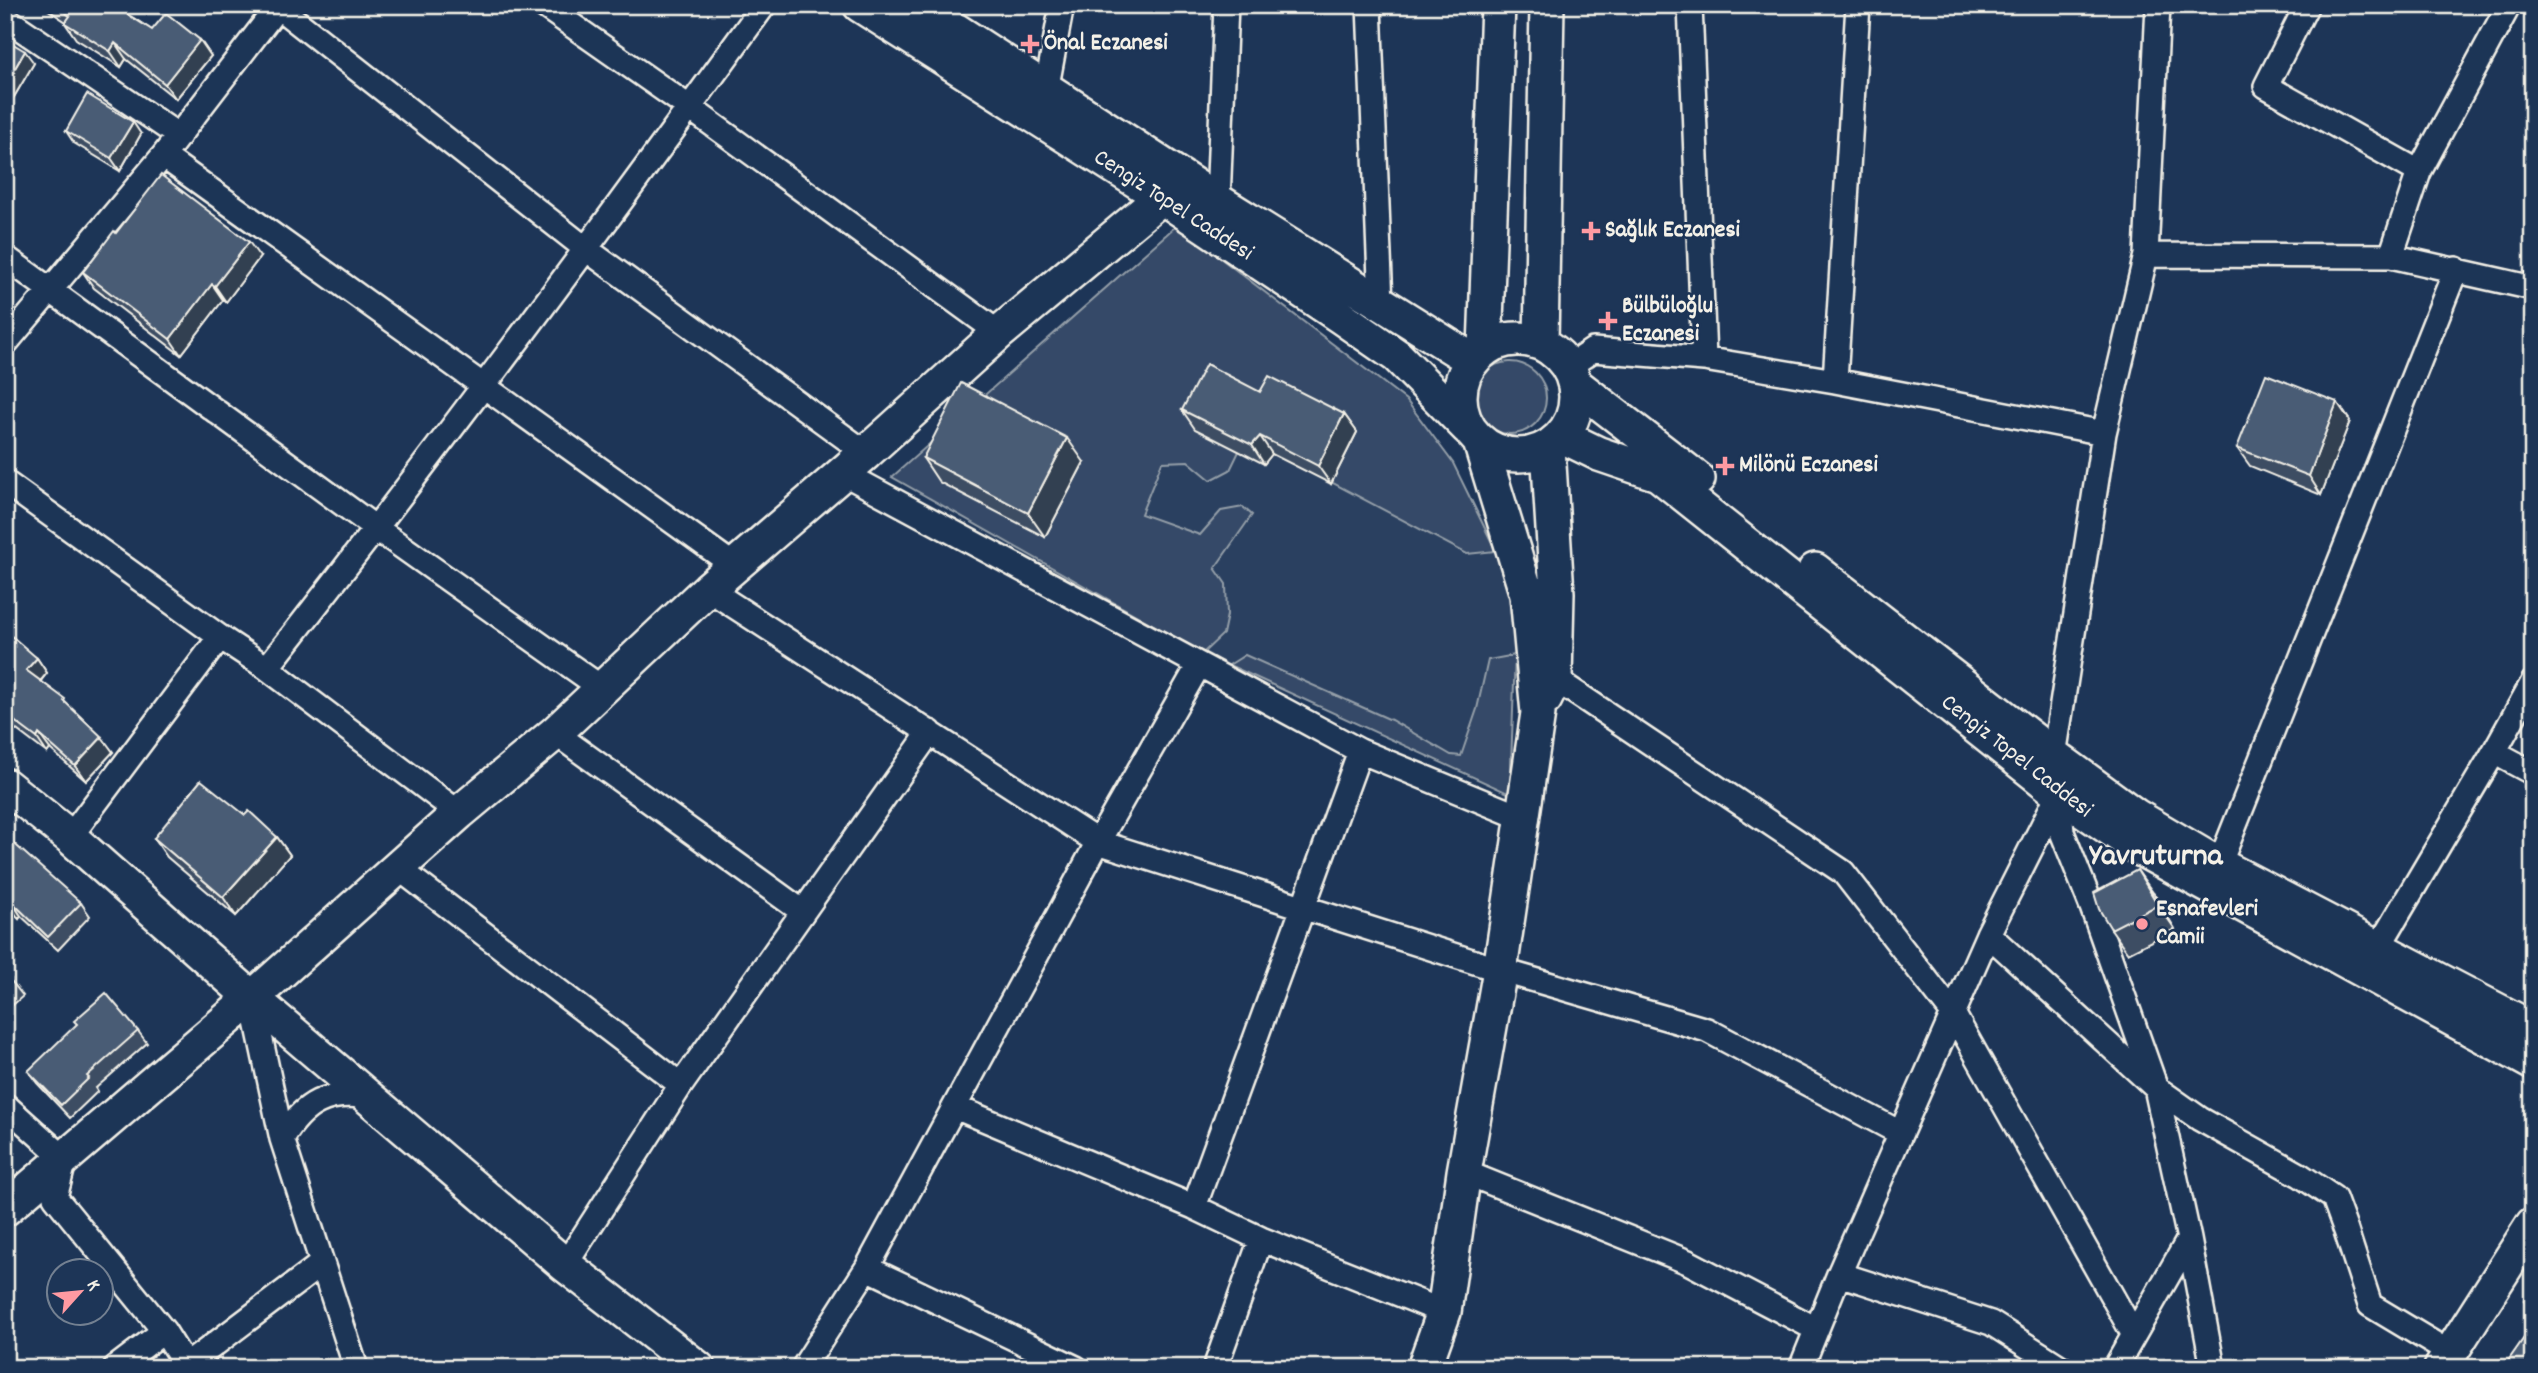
<svg xmlns="http://www.w3.org/2000/svg" width="2538" height="1373" font-family="Dekko,sans-serif">
<rect width="100%" height="100%" fill="#1d3557"/>
<filter id="ink" filterUnits="userSpaceOnUse"><feTurbulence type="fractalNoise" baseFrequency=".0143" numOctaves="2"/><feDisplacementMap in="SourceGraphic" scale="14" xChannelSelector="R" yChannelSelector="G"/><feConvolveMatrix kernelMatrix="1 2 1 2 8 2 1 2 1" color-interpolation-filters="sRGB"/></filter>
<g filter="url(#ink)">
<path fill="#2a4060" d="M1406,400l47,63 39,75 16,48 7,69 -5,139 -307,-141 -311,-176z"/>
<path fill="#354a67" stroke="#949ea8" stroke-width="2" d="M1177,225l229,175 47,63 43,88 -29,3 -221,-117 -16,33 -19,10 -23,-19 -26,1 -21,52 59,21 21,-24 22,-4 9,8 -37,53 11,16 1,31 -4,19 -20,19 -311,-176z
M1474 398a36 36 0 1 1 72 0a36 36 0 1 1-72 0Z
M1245,655l146,65 60,35 10,1 16,-47 11,-49 27,-5 -5,139 -281,-129z"/>
<g fill="none" stroke-linecap="round" stroke-linejoin="round">
<g stroke="#f4f1e8" stroke-width="28">
<path id="street" d="M543,5l147,103 309,225
M1369,5l12,299
M1690,5l14,354
M2307,5l-41,81 153,86
M278,7l308,242 280,204
M5,18l174,118
M1046,91l16,-86
M163,156l573,411
M1218,201l8,-196
M2146,255l245,1 142,32
M2391,256l28,-84 90,-167
M5,257l372,272 226,160
M5,344l158,-188 116,-151
M1568,367l25,-17 111,9 131,22 269,52
M1835,381l23,-376
M843,473l517,278 163,67
M5,482l215,155 47,31 192,145
M708,589l390,253 402,128 207,60 193,103
M267,668c171,-217 335,-439 497,-663
M1555,679l288,193 111,143 180,320
M555,733l248,179
M2494,752l39,21
M2054,756l50,-323 42,-178 12,-250
M2059,795l3,37 30,75 64,181 33,151 24,129
M70,837l150,-200
M2219,865l237,-596
M397,867l284,218
M1988,934l168,154 44,31 100,56 34,23 12,33 24,74 80,48
M2378,948l116,-196 39,-70
M252,998l30,141 74,229
M5,1105l60,54 -10,38 109,134 22,35 135,-102
M955,1107l239,100 67,32 183,73
M282,1139c21,-36 46,-49 87,-42
M1464,1172l224,90 128,67
M1194,1207l166,-456
M565,1265l116,-180 249,-353
M867,1268l209,100
M1839,1274l152,49 71,45
M115,1368l49,-37
M803,1368l64,-100 231,-426 101,-177
M1215,1368l46,-129
M1801,1368l38,-94 149,-340 71,-141
M2115,1368l74,-129"/>
</g>
<g stroke="#f4f1e8" stroke-width="38">
<path id="secondary" d="M860,5l302,192 179,120 56,39 71,72
M917,5l301,196 254,159
M1460 397a58 58 0 1 1 116 0a58 58 0 1 1-116 0Z
M1541,343l6,-338
M1485,348l13,-343
M1575,384l123,95
M1562,436l37,18 59,20 401,319 76,53 398,217
M1815,570l239,186 82,60 83,49 314,164
M1545,699l10,-20 2,-86 -9,-145
M5,785l65,52 182,161 313,267 133,103
M5,1209l247,-211 207,-185 96,-80 153,-144 158,-136 133,-120 163,-136
M1424,1368l20,-56 20,-140 36,-202 38,-257 -11,-118 -47,-153
M2441,1368l92,-144"/>
</g>
<use href="#street" stroke="#1d3557" stroke-width="23"/>
<use href="#secondary" stroke="#1d3557" stroke-width="33"/>
</g>
<path fill="#3e4e64" stroke="#f4f1e8" stroke-width="2" d="M41,5h72l39,25 48,10 11,16 -35,43 -50,-40 -5,8 -45,-28 -11,-16 1,-1z
M5,39l29,24 -20,34 -9,-5z
M66,131l75,3 -21,37 -46,-28z
M116,233l144,24 -34,45 -3,-2 -42,55 -87,-67 -11,-16z
M1260,392l84,22 13,18 -26,52 -59,-30 -8,10 -69,-35 -13,-19z
M2337,402l13,19 -29,74 -71,-29 -13,-18z
M923,458l161,4 -39,75 -106,-55z
M5,637l32,21 10,15 -6,8 31,28 41,43 -27,29 -36,-32 -3,4 -42,-32z
M245,815l32,22 13,18 -54,61 -69,-59 -13,-19z
M5,843l76,60 9,13 -32,34 -37,-34 -2,3 -14,-13z
M2154,894l21,35 -47,24 -17,-24z
M5,973l18,23 -18,16z
M138,1031l9,12 -51,45 2,3 -28,27 -33,-35 -9,-12z
M2533,1289v25l-9,-14z"/>
<path fill="#324051" stroke="#f4f1e8" stroke-width="2" d="M200,40l11,16 -35,43 -11,-15z
M115,43l11,16 -5,8 -11,-16z
M25,51l9,12 -20,34 -9,-12z
M133,122l8,12 -21,37 -9,-13z
M249,242l11,15 -34,45 -11,-16z
M212,284l11,16 -42,55 -11,-16z
M2337,402l13,19 -29,74 -12,-19z
M1344,414l13,18 -26,52 -13,-18z
M1260,436l12,18 -8,10 -12,-19z
M1067,438l17,24 -39,75 -17,-24z
M37,658l10,15 -10,12 -11,-15z
M39,734l11,15 -3,4 -10,-15z
M102,737l11,15 -27,29 -11,-15z
M277,837l13,18 -54,61 -13,-19z
M2137,870l17,24 21,35 -17,-24z
M12,902l9,14 -2,3 -10,-14z"/>
<path fill="#485b74" stroke="#f4f1e8" stroke-width="2" d="M53,5h60l39,25 14,-17 34,27 -35,44 -50,-41 -5,8 -45,-28 5,-7z
M5,39l20,12 -20,34z
M87,94l46,28 -22,36 -45,-27z
M161,175l88,67 -34,44 -3,-2 -42,55 -87,-67 31,-41 2,2z
M1206,364l54,28 9,-16 75,38 -26,52 -58,-30 -8,9 -70,-35z
M2266,374l71,28 -28,74 -72,-28z
M961,383l106,55 -39,75 -105,-55z
M8,633l29,25 -11,12 39,29 -1,2 38,36 -27,29 -36,-32 -2,4 -32,-24v-77z
M201,780l44,35 4,-4 28,26 -54,60 -69,-59z
M9,839l72,64 -33,34 -36,-35 -3,3 -4,-4v-58z
M2137,870l21,35 -47,24 -12,-20 -5,-16z
M5,973l6,6 -6,5z
M106,993l32,38 -51,45 2,2 -28,27 -33,-34 49,-47 -3,-3z
M2533,1289v19l-9,-8z
M2533,1325v43h-30z"/>
</g>
<g fill="#ff9aa2" stroke="#1d3557" stroke-width="2.5">
<path d="M1026.5 33.5h7v7h7v7h-7v7h-7v-7h-7v-7h7z"/>
<path d="M1587.5 220.5h7v7h7v7h-7v7h-7v-7h-7v-7h7z"/>
<path d="M1604.5 310.5h7v7h7v7h-7v7h-7v-7h-7v-7h7z"/>
<path d="M1721.5 455.5h7v7h7v7h-7v7h-7v-7h-7v-7h7z"/>
<circle cx="2142" cy="924" r="7"/>
</g>
<g text-anchor="middle" dominant-baseline="central" stroke-width="5" stroke-linejoin="round" paint-order="stroke">
<g font-size="24" font-weight="bold" fill="#f4f1e8" stroke="#1d3557" text-anchor="start">
<text x="1044" y="44">Önal Eczanesi</text>
<text x="1605" y="231">Sağlık Eczanesi</text>
<text x="1622" y="307">Bülbüloğlu<tspan x="1622" dy="28">Eczanesi</tspan></text>
<text x="1739" y="466">Milönü Eczanesi</text>
<text x="2156" y="910">Esnafevleri<tspan x="2156" dy="28">Camii</tspan></text>
</g>
<g font-size="24" fill="#f4f1e8" stroke="#1d3557">
<text transform="translate(1173 206) rotate(33)">Cengiz Topel Caddesi</text>
<text transform="translate(2016 757) rotate(38)">Cengiz Topel Caddesi</text>
</g>
<g font-size="32" font-weight="bold" fill="#f4f1e8" stroke="#1d3557">
<text x="2156" y="858">Yavruturna</text>
</g>
</g>
<rect width="2538" height="1373" fill="none" stroke="#1d3557" stroke-width="28"/>
<rect x="14" y="14" width="2510" height="1345" fill="none" stroke="#f4f1e8" stroke-width="2.5" filter="url(#ink)"/>
<g transform="translate(80 1292) rotate(63)"><circle r="33" fill="#1d3557" stroke="#738091" stroke-width="2"/>
<path d="M0-5L12 26L0 18L-12 26Z" fill="#ff9aa2"/>
<text y="-10" font-size="19" font-weight="bold" text-anchor="middle" fill="#f4f1e8">K</text>
</g>
</svg>
